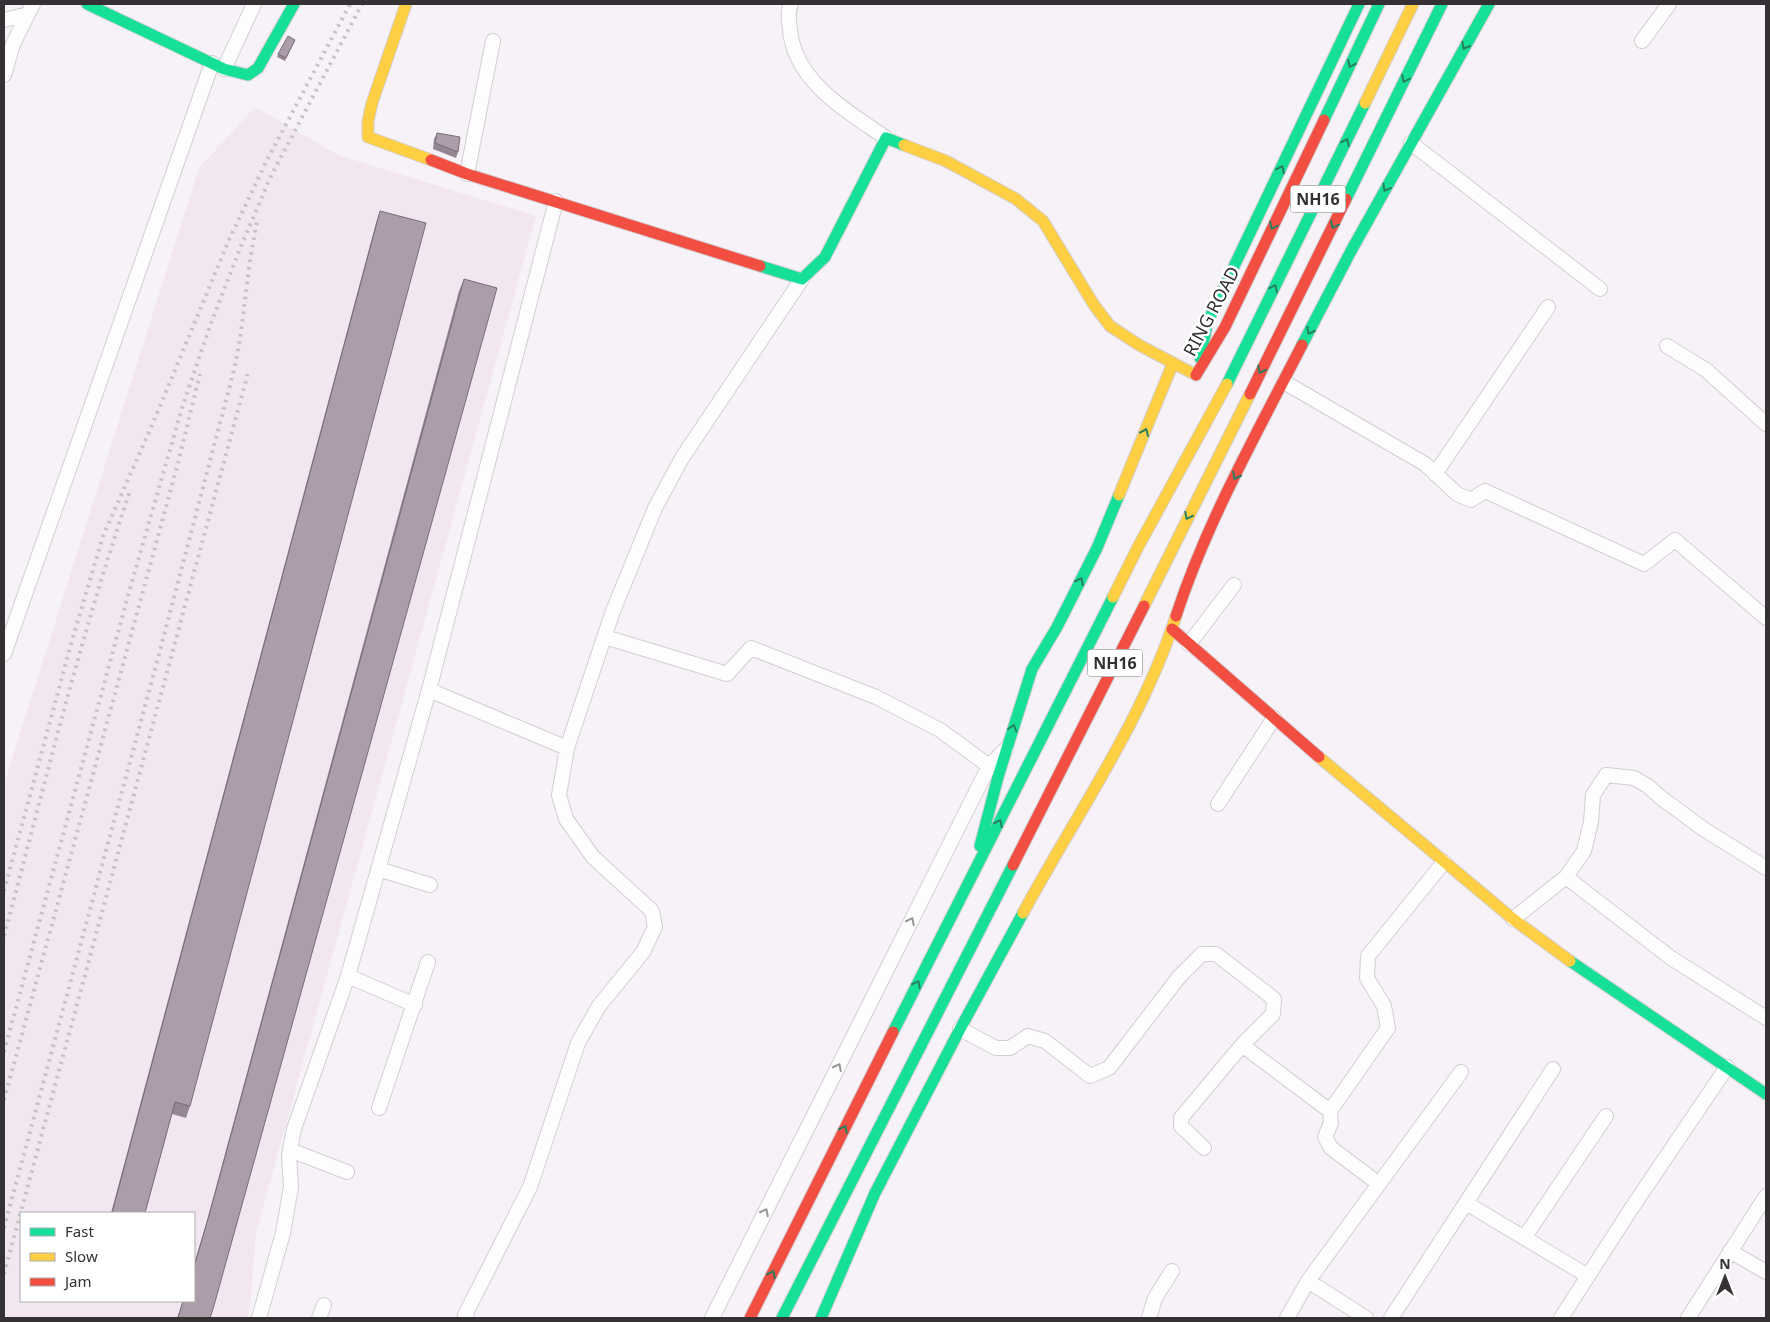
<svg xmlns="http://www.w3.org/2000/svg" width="1770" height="1322" font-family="'Noto Sans',sans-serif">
<rect width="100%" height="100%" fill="#f7f2f7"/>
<path fill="#f2e6f0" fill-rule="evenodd" d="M255,107l83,48 198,61 -280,1017 -6,73 -3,12h-243v-534l195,-616zM21,1213h173v88h-173z"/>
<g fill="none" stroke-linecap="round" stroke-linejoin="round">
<g stroke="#d2ced2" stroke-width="16">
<path id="street" d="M791,4c-4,9 -2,16 -1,26 5,52 57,81 96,108
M4,20l24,-6
M1642,41l27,-37
M224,69l30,-65
M4,75l9,-31 20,-40
M1411,143l189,146
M467,174l26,-133
M1667,346l39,24 60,54
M1284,382l141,82 32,30 14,6 14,-9 159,73 31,-24 91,78
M1435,474l113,-167
M605,637l122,37 24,-26 125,49 64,33 49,36
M1189,644l45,-59
M4,654l208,-591
M429,690l138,58
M1218,804l56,-86
M378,869l52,16
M1566,877l18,-26 7,-29 2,-27 13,-20 28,3 14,8 12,11 42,31 64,40
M1513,919l53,-42 105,81 95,60
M348,976l67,29
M960,1029l36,19h14l18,-12 17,5 45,35 19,-8 70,-91 23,-23h14l58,45 -1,15 -31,31 88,66 1,12 -6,14 6,11 48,36
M379,1108l49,-146
M1330,1111l58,-83 -4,-22 -17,-28 1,-22 76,-94
M1204,1148l-23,-22v-8l61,-73
M290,1150l57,22
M1466,1203l122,73
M1524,1238l82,-122
M1730,1251l36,21
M1308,1281l58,37
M259,1318l24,-85 8,-46 -2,-32 5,-26 54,-153 81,-286 127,-489
M319,1318l5,-13
M467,1318l-2,-3 65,-128 48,-144 21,-37 44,-54 12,-25 -3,-16 -59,-54 -27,-38 -7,-24 8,-47 46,-137 42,-103 27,-50 120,-179
M712,1318l277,-552 17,-17
M1149,1318l6,-20 17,-27
M1287,1318l21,-37 153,-209
M1391,1318l162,-249
M1561,1318l70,-109 96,-142
M1688,1318l78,-122"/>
</g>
<g stroke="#d2ced2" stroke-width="13">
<path id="fast" d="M87,4l137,65 24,6 10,-7 36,-64
M1324,120l55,-116
M1346,199l96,-195
M760,266l42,13 23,-22 61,-119 18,7
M1302,345l49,-94 138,-247
M1200,358l8,-37 151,-317
M1227,384l138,-281
M980,846l18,-69 34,-108 25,-42 40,-79 22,-53
M1570,961l196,133
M893,1032l220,-435
M782,1318l231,-453
M821,1318l54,-125 85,-164 63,-116"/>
</g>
<g stroke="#d2ced2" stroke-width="13">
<path id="slow" d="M406,4l-34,99 -4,18v16l63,23
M1365,103l48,-99
M904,145l42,16 70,38 27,22 51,84 16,21 29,19 57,30
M1119,495l54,-132
M1113,597l25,-50 89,-163
M1144,606l106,-212
M1319,757l194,162 57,42
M1023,913c53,-98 119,-191 153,-297"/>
</g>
<g stroke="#d2ced2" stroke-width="13">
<path id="jam" d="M431,160l36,14 293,92
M1196,375l29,-48 99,-207
M1250,394l96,-195
M1176,616c31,-95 81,-183 126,-271
M1172,629l147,128
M1013,865l131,-259
M750,1318l143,-286"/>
</g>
<use href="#street" stroke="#fefdfe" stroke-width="14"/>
<use href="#fast" stroke="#16e098" stroke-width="11"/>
<use href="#slow" stroke="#ffcf43" stroke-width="11"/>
<use href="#jam" stroke="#f24e42" stroke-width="11"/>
<path stroke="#c5c4c5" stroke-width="4" stroke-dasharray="2.5 5" stroke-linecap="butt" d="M4,891l67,-247 32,-108 50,-113 76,-183 37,-78 84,-158
M4,936c40,-148 76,-299 126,-445
M4,1052l125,-460 53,-184 29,-85 30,-77 30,-70 91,-172
M4,1100l174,-637 22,-89
M4,1228l154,-570 76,-288 6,-30 10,-80 7,-39
M4,1274l244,-901"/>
</g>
<path fill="#948793" d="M295,40l-10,21 -8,-4 1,-3z
M437,133l21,19 -2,6 -23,-9 1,-10z
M380,211l-190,895 -4,12 -14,-4 -27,99h-34l265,-990z
M464,279l-254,1039h-33l6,-17h11v-37l12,-40 253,-933z"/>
<path fill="#ac9dab" stroke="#786e78" d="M288,36l7,4 -9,18 -8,-4z
M437,133l23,4 -2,15 -23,-9z
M380,211l46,12 -236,883 -15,-4 -30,111h-33z
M464,279l33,9 -284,1021 -3,9h-32l5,-17h11v-34l16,-55z"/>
<defs><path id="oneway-chevron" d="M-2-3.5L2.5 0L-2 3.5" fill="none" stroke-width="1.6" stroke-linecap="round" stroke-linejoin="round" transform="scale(1.25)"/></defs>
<g stroke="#267f60">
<use href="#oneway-chevron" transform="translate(1465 46) rotate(120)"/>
<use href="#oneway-chevron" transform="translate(1351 64) rotate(115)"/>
<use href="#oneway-chevron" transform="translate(1405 79) rotate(116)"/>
<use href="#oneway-chevron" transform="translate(1346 142) rotate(-64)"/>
<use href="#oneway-chevron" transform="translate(1281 169) rotate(-64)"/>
<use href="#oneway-chevron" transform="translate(1386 188) rotate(119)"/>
<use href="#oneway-chevron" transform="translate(1334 225) rotate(116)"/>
<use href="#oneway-chevron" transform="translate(1273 226) rotate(116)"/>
<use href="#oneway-chevron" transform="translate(1274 288) rotate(-64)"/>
<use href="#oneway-chevron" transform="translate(1310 331) rotate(117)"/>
<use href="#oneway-chevron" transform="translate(1261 370) rotate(117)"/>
<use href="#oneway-chevron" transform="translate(1145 432) rotate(-68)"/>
<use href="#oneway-chevron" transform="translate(1236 476) rotate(117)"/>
<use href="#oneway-chevron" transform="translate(1188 516) rotate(117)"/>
<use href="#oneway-chevron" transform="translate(1080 581) rotate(-63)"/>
<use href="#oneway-chevron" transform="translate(1013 728) rotate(-72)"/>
<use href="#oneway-chevron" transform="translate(999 823) rotate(-63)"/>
<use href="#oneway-chevron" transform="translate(917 984) rotate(-63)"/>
<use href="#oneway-chevron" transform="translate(844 1129) rotate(-63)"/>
<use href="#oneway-chevron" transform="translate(772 1274) rotate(-64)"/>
</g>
<g stroke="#999698">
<use href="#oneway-chevron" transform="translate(911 921) rotate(-63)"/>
<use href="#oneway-chevron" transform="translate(838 1067) rotate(-63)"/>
<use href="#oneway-chevron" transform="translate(765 1212) rotate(-63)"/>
</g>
<g text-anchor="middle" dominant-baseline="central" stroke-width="5" stroke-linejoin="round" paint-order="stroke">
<g fill="#fff" stroke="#716e70" stroke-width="1">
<rect x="1290.5" y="185.5" width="55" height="27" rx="4"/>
<rect x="1087.5" y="649.5" width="55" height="27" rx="4"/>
</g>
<g font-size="16" font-weight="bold" fill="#343033">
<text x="1318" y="199">NH16</text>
<text x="1115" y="663">NH16</text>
</g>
<g font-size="18" fill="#343033" stroke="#fff">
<text transform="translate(1211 311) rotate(-62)">RING ROAD</text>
</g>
</g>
<rect width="1770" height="1322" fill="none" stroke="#343033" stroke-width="10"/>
<rect x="20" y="1212" width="175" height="90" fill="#ffffff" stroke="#aeacad"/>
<rect x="30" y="1228" width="25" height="8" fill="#16e098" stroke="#aeacad"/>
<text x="65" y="1237" font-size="15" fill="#343033">Fast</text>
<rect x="30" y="1253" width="25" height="8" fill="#ffcf43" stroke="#aeacad"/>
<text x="65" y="1262" font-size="15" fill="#343033">Slow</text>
<rect x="30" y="1278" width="25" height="8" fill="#f24e42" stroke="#aeacad"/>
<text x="65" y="1287" font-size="15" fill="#343033">Jam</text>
<g transform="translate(1725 1277)" stroke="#ffffff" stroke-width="4" paint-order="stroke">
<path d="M0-4L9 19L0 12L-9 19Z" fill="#343033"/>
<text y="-8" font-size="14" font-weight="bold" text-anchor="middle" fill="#343033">N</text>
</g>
</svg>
